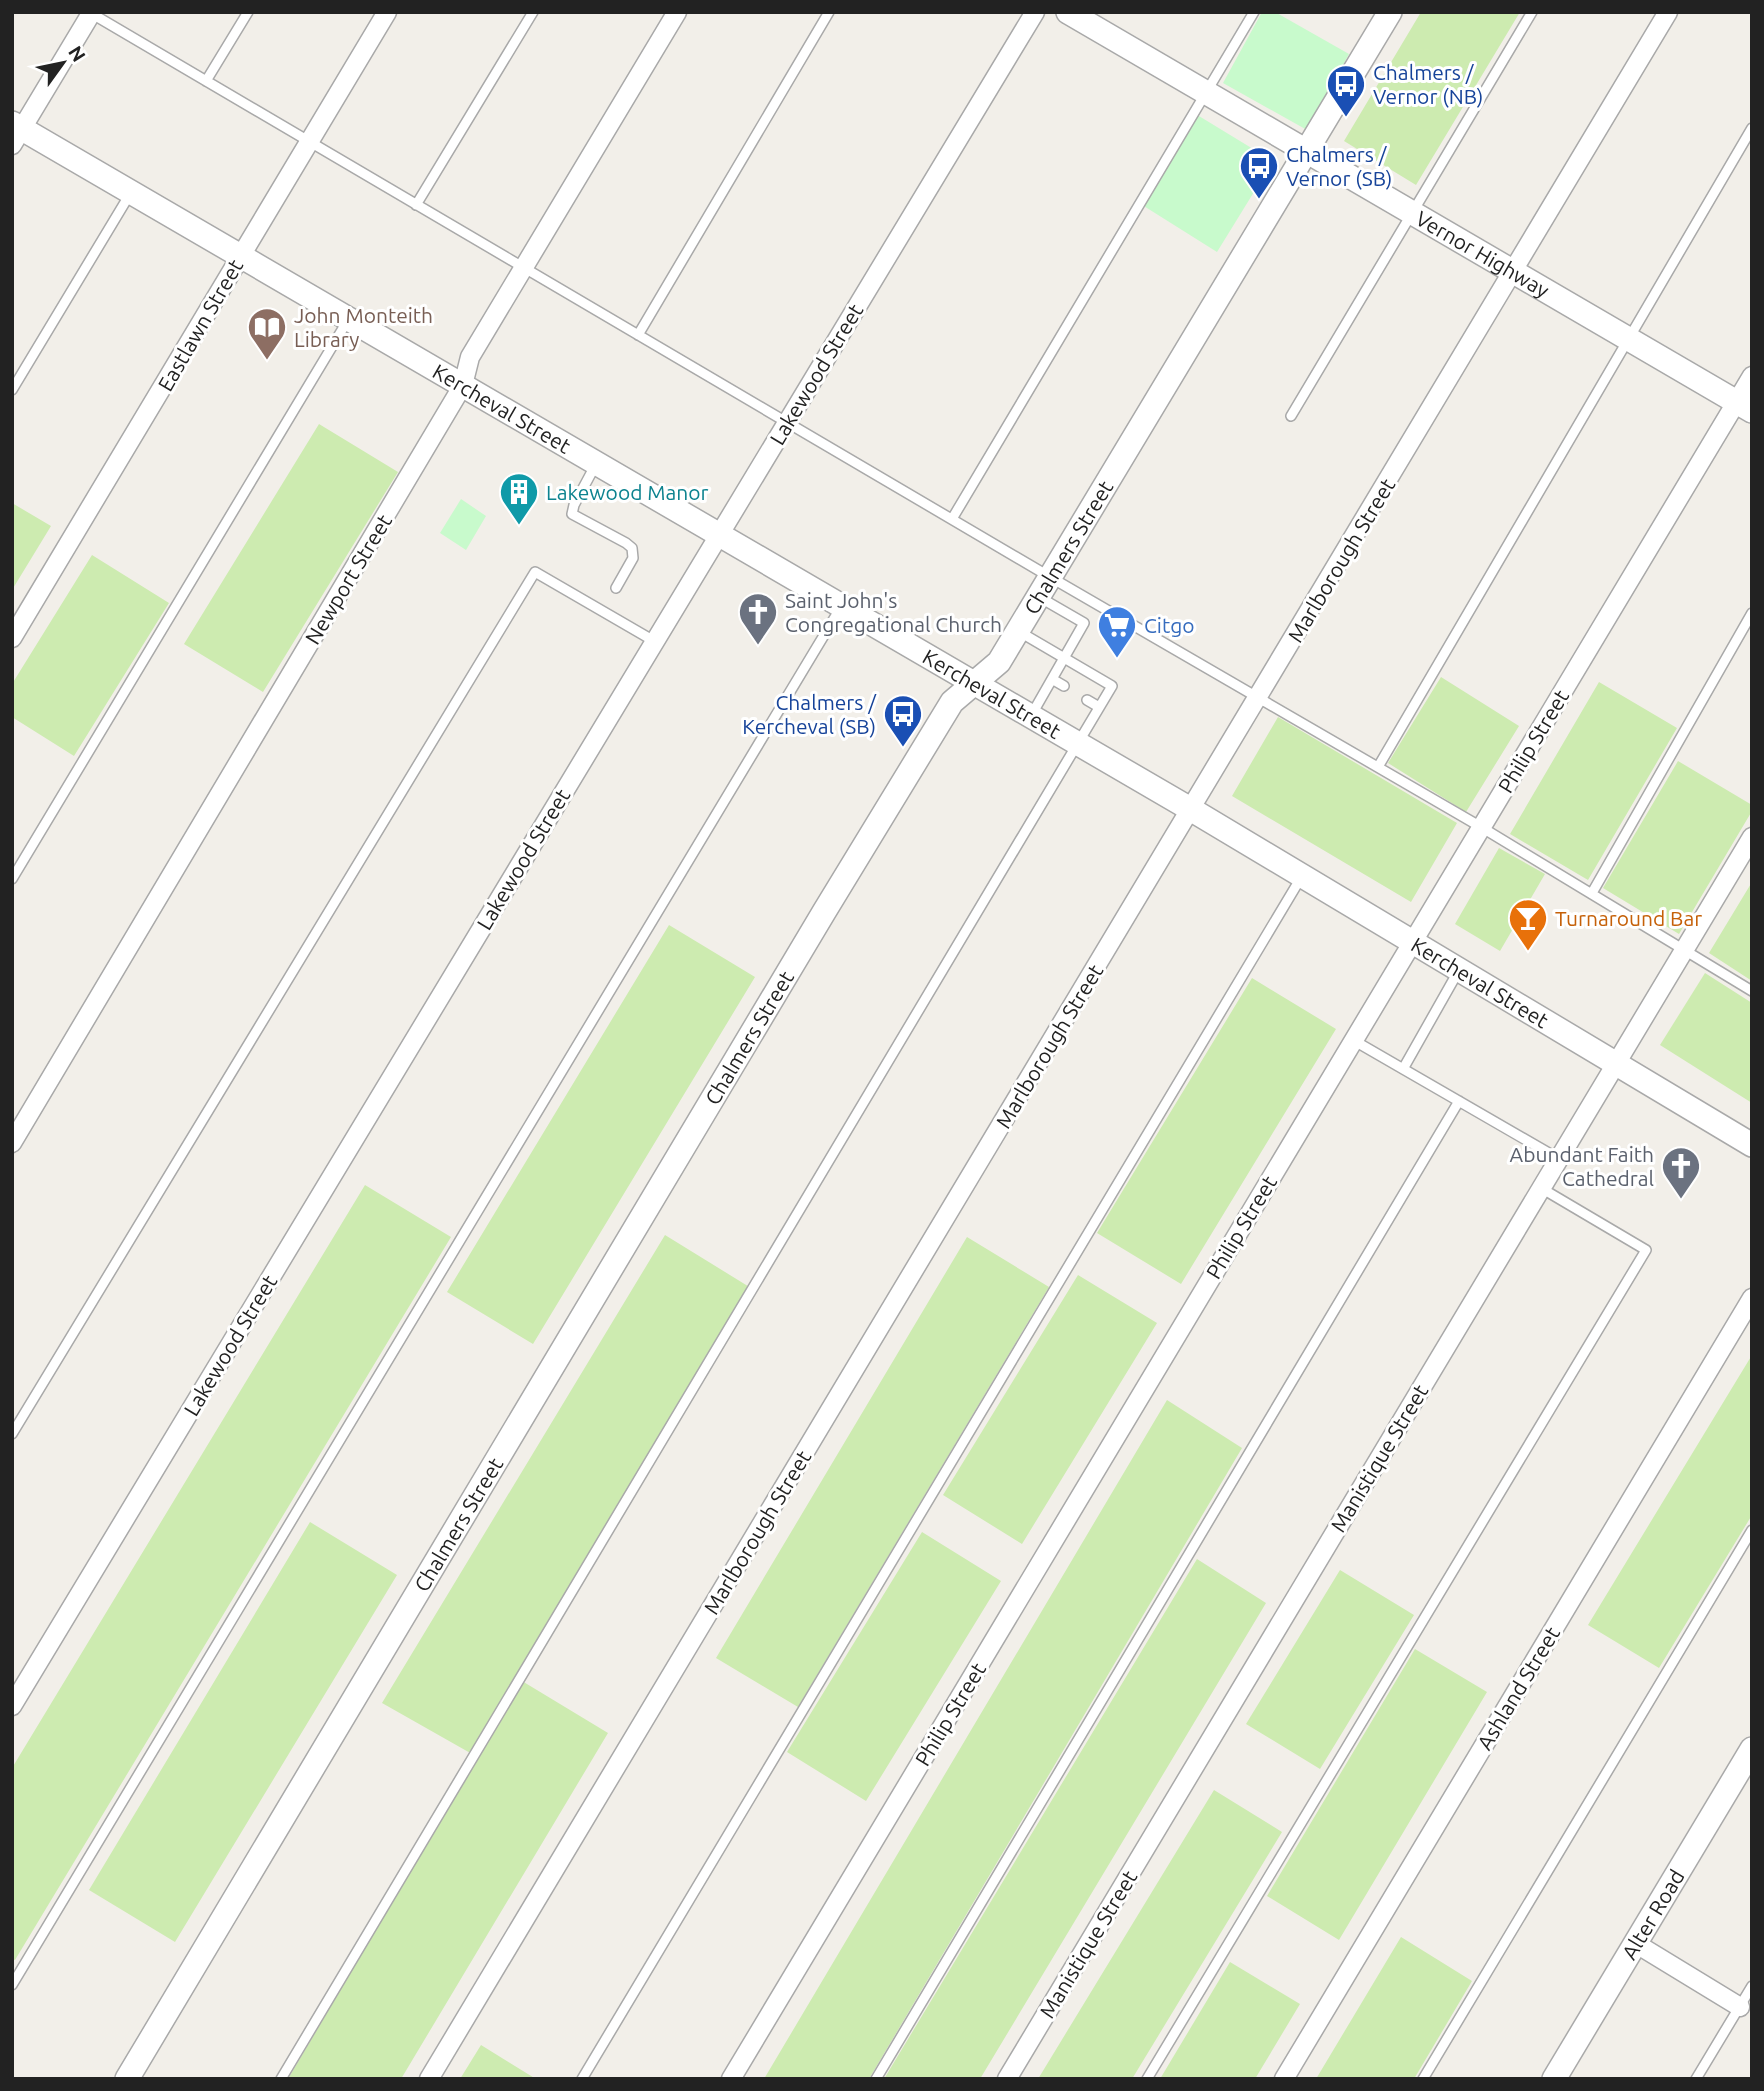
<svg xmlns="http://www.w3.org/2000/svg" width="1764" height="2091" font-family="Ubuntu,sans-serif">
<rect width="100%" height="100%" fill="#f2efe9"/>
<path fill="#cdebb0" d="M1421,12h99l-104,173 -72,-44z
M319,424l79,48 -135,220 -79,-48z
M12,503l39,23 -39,64z
M92,555l77,48 -95,153 -62,-39v-33z
M1441,677l78,49 -53,86 -78,-49z
M1599,682l78,46 -89,152 -78,-46z
M1278,717l179,106 -46,79 -179,-106z
M1678,761l74,44v6l-73,123 -76,-46z
M1499,848l46,26 -45,77 -45,-27z
M1752,882v99l-43,-28z
M669,925l86,52 -222,367 -86,-52z
M1705,973l47,30v100l-92,-58z
M1252,978l84,51 -155,255 -84,-51z
M365,1185l86,52 -436,723 -3,-1v-191z
M665,1235l86,53 -279,466 -90,-51z
M967,1237l82,50 -251,420 -82,-49z
M1078,1275l79,48 -135,221 -79,-49z
M1752,1355v160l-93,153 -71,-43z
M1167,1400l75,48 -373,631h-105z
M310,1522l87,53 -222,367 -86,-52z
M922,1532l79,49 -135,220 -79,-49z
M1197,1559l69,44 -286,476h-96z
M1340,1570l74,45 -94,154 -74,-45z
M1415,1649l72,43 -148,248 -72,-44z
M522,1681l86,52 -207,346h-113z
M1214,1790l68,42 -150,247h-94z
M1401,1937l71,44 -58,98h-98z
M1230,1962l70,42 -45,75h-95z
M481,2045l55,34h-76z"/>
<path fill="#c8facc" d="M1262,12h13l74,42 -42,76 -84,-47z
M1194,113l79,48 -56,91 -78,-49z
M461,499l25,17 -20,34 -26,-17z"/>
<g fill="none" stroke-linecap="round" stroke-linejoin="round">
<g stroke="#a9a9a9" stroke-width="12">
<path id="service" d="M89,12l961,565 431,250 271,164
M206,81l42,-69
M416,205l117,-193
M638,335l191,-323
M12,390l118,-196
M1291,416l241,-404
M596,464l-22,41 -2,9 54,29 6,5 1,10 -17,30
M952,519l302,-507
M1052,679l12,7
M1087,700l12,7
M1032,714l52,-91 -45,-26
M1378,767l374,-639
M12,879l336,-559
M1592,893l160,-280
M1353,1040l206,119
M1403,1069l56,-99
M12,1434l523,-862 119,69
M12,1985l829,-1378
M281,2079l831,-1393 -94,-55
M582,2079l720,-1203
M876,2079l583,-978
M1147,2079l499,-829 -105,-62
M1423,2079l329,-549
M1696,2079l56,-93"/>
</g>
<g stroke="#a9a9a9" stroke-width="21">
<path id="minor" d="M12,145l80,-133
M12,638l375,-626
M12,1143l451,-758 7,-28 207,-345
M12,1706l1023,-1694
M1635,1943l105,64
M429,2079l1239,-2067
M731,2079l1021,-1703
M1007,2079l745,-1242
M1284,2079l468,-781"/>
</g>
<g stroke="#a9a9a9" stroke-width="26">
<g id="tertiary">
<path id="s1" d="M1068,12l684,399"/>
<path id="s2" d="M12,123l1180,687 560,335"/>
<path id="s3" d="M127,2079l697,-1167 128,-210 47,-40 391,-650"/>
<path id="s4" d="M1554,2079l198,-330"/>
</g>
</g>
<use href="#service" stroke="#fff" stroke-width="9"/>
<use href="#minor" stroke="#fff" stroke-width="18"/>
<use href="#tertiary" stroke="#fff" stroke-width="23"/>
</g>
<defs>
<g id="bus-pin" transform="scale(2.0125)"><path d="M0 17L-7.5 6A9.5 9.5 0 1 1 7.5 6Z" fill="#1a4fb4" stroke="#fff"/><path d="M-5-6H5V4H4V6H2V4H-2V6H-4V4H-5ZM-3.5-4V0h7V-4ZM-3.5 1.2v1.5H-2V1.2ZM2 1.2v1.5H3.5V1.2Z" fill="#fff"/></g>
<g id="library-pin" transform="scale(2.0125)"><path d="M0 17L-7.5 6A9.5 9.5 0 1 1 7.5 6Z" fill="#8d6e63" stroke="#fff"/><path d="M-6-4Q-3-5.5-.7-3.5V5Q-3 3-6 4ZM6-4Q3-5.5 .7-3.5V5Q3 3 6 4Z" fill="#fff"/></g>
<g id="building-pin" transform="scale(2.0125)"><path d="M0 17L-7.5 6A9.5 9.5 0 1 1 7.5 6Z" fill="#0f9aa8" stroke="#fff"/><path d="M-4-6H4V6H1V3H-1V6H-4ZM-2.5-4.3h1.7v1.8h-1.7ZM.8-4.3h1.7v1.8H.8ZM-2.5-1h1.7V.8h-1.7ZM.8-1h1.7V.8H.8Z" fill="#fff"/></g>
<g id="church-pin" transform="scale(2.0125)"><path d="M0 17L-7.5 6A9.5 9.5 0 1 1 7.5 6Z" fill="#6b7280" stroke="#fff"/><path d="M-1.2-6h2.4v3.5h3.3v2.4h-3.3V6h-2.4V-.1h-3.3v-2.4h3.3Z" fill="#fff"/></g>
<g id="supermarket-pin" transform="scale(2.0125)"><path d="M0 17L-7.5 6A9.5 9.5 0 1 1 7.5 6Z" fill="#3f7fe0" stroke="#fff"/><path d="M-6-5.5h2.5l.6 2H6L4.5 2H-2.5L-4.4-4H-6ZM-1.5 3.2a1.3 1.3 0 1 0 .1 0ZM3 3.2a1.3 1.3 0 1 0 .1 0Z" fill="#fff"/></g>
<g id="bar-pin" transform="scale(2.0125)"><path d="M0 17L-7.5 6A9.5 9.5 0 1 1 7.5 6Z" fill="#e8710a" stroke="#fff"/><path d="M-6-5H6L.8 .8V4.5H3.5V6h-7V4.5H-.8V.8Z" fill="#fff"/></g>
</defs>
<g fill-rule="evenodd">
<use href="#bus-pin" x="1346" y="84"/>
<use href="#bus-pin" x="1259" y="166"/>
<use href="#library-pin" x="267" y="327"/>
<use href="#building-pin" x="519" y="492"/>
<use href="#church-pin" x="758" y="612"/>
<use href="#supermarket-pin" x="1117" y="625"/>
<use href="#bus-pin" x="903" y="714"/>
<use href="#bar-pin" x="1528" y="918"/>
<use href="#church-pin" x="1681" y="1166"/>
</g>
<g text-anchor="middle" dominant-baseline="central" stroke-width="6" stroke-linejoin="round" paint-order="stroke">
<g font-size="21" fill="#164399" stroke="#fff" text-anchor="start">
<text x="1373" y="72">Chalmers /<tspan x="1373" dy="24">Vernor (NB)</tspan></text>
<text x="1286" y="154">Chalmers /<tspan x="1286" dy="24">Vernor (SB)</tspan></text>
<text x="876" y="702" text-anchor="end">Chalmers /<tspan x="876" dy="24">Kercheval (SB)</tspan></text>
</g>
<g font-size="21" fill="#222" stroke="#fff">
<text stroke="none"><textPath href="#s1" startOffset="480">Vernor Highway</textPath></text>
<text transform="translate(200 325) rotate(-60)">Eastlawn Street</text>
<text transform="translate(816 374) rotate(-59)">Lakewood Street</text>
<text stroke="none"><textPath href="#s2" startOffset="567">Kercheval Street</textPath></text>
<text stroke="none"><textPath href="#s3" startOffset="1801">Chalmers Street</textPath></text>
<text transform="translate(1341 560) rotate(-59)">Marlborough Street</text>
<text transform="translate(348 579) rotate(-59)">Newport Street</text>
<text stroke="none"><textPath href="#s2" startOffset="1134">Kercheval Street</textPath></text>
<text transform="translate(1533 741) rotate(-59)">Philip Street</text>
<text transform="translate(523 859) rotate(-59)">Lakewood Street</text>
<text stroke="none"><textPath href="#s2" startOffset="1701">Kercheval Street</textPath></text>
<text stroke="none"><textPath href="#s3" startOffset="1213">Chalmers Street</textPath></text>
<text transform="translate(1049 1046) rotate(-59)">Marlborough Street</text>
<text transform="translate(1241 1227) rotate(-59)">Philip Street</text>
<text transform="translate(230 1345) rotate(-59)">Lakewood Street</text>
<text transform="translate(1379 1458) rotate(-59)">Manistique Street</text>
<text stroke="none"><textPath href="#s3" startOffset="646">Chalmers Street</textPath></text>
<text transform="translate(757 1532) rotate(-59)">Marlborough Street</text>
<text transform="translate(1518 1688) rotate(-59)">Ashland Street</text>
<text transform="translate(950 1714) rotate(-59)">Philip Street</text>
<text stroke="none"><textPath href="#s4" startOffset="192">Alter Road</textPath></text>
<text transform="translate(1088 1944) rotate(-59)">Manistique Street</text>
</g>
<g font-size="21" fill="#785e54" stroke="#fff" text-anchor="start">
<text x="294" y="315">John Monteith<tspan x="294" dy="24">Library</tspan></text>
</g>
<g font-size="21" fill="#0d838f" stroke="#fff" text-anchor="start">
<text x="546" y="492">Lakewood Manor</text>
</g>
<g font-size="21" fill="#5b616d" stroke="#fff" text-anchor="start">
<text x="785" y="600">Saint John's<tspan x="785" dy="24">Congregational Church</tspan></text>
<text x="1654" y="1154" text-anchor="end">Abundant Faith<tspan x="1654" dy="24">Cathedral</tspan></text>
</g>
<g font-size="21" fill="#366cbe" stroke="#fff" text-anchor="start">
<text x="1144" y="625">Citgo</text>
</g>
<g font-size="21" fill="#c56008" stroke="#fff" text-anchor="start">
<text x="1555" y="918">Turnaround Bar</text>
</g>
</g>
<rect width="1764" height="2091" fill="none" stroke="#222222" stroke-width="28"/>
<g transform="translate(63 63) rotate(57)" stroke="#ffffff" stroke-width="5" paint-order="stroke">
<path d="M0-5L12 26L0 18L-12 26Z" fill="#222222"/>
<text y="-10" font-size="19" font-weight="bold" text-anchor="middle" fill="#222222">N</text>
</g>
</svg>
